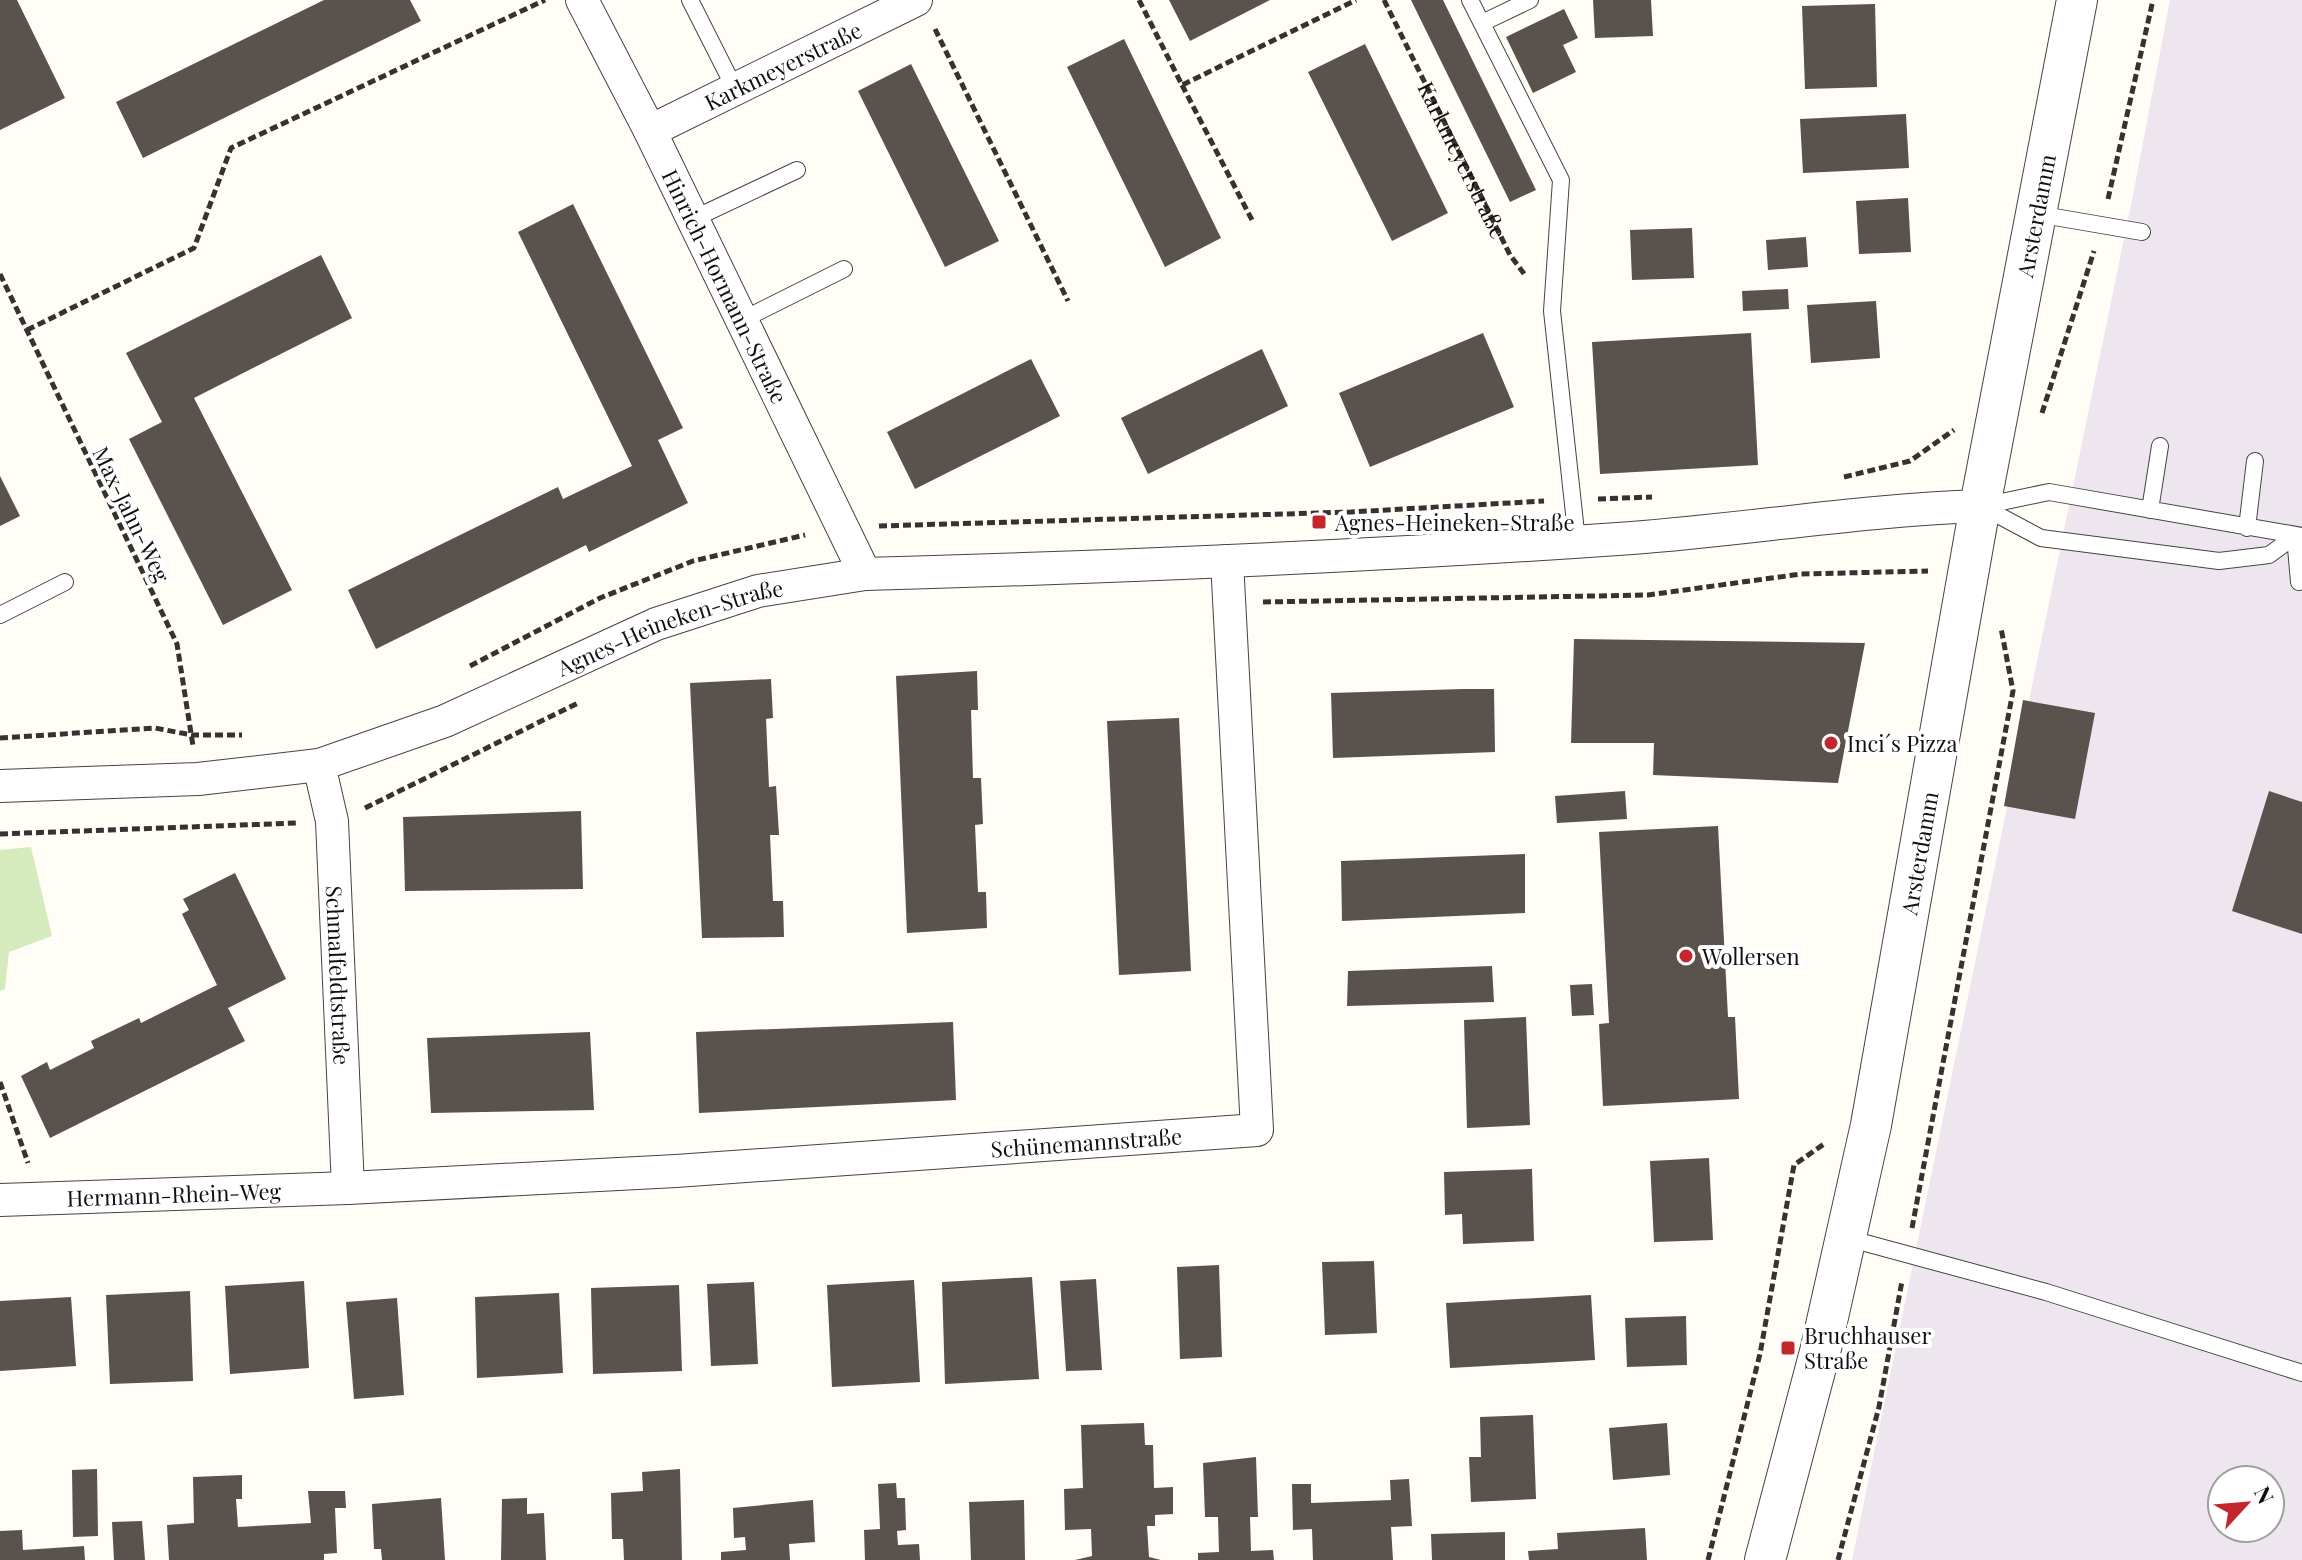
<svg xmlns="http://www.w3.org/2000/svg" width="2302" height="1560" font-family="'Playfair Display',serif">
<rect width="100%" height="100%" fill="#fffdf5"/>
<path fill="#eee6ef" fill-rule="evenodd" d="M2170,0h132v1560h-450l281,-1365zM2222,1480h48v48h-48z"/>
<path fill="#d5ebbd" d="M31,847l21,89 -43,16 -4,37 -5,2v-141z"/>
<path fill="#5a524d" d="M0,0h17l48,98 -65,32z
M324,0h86l11,21 -278,137 -27,-56z
M1169,0h101l-80,41z
M1411,0h32l93,190 -26,12z
M1593,0h58l2,36 -58,2z
M1875,4l2,83 -72,2 -3,-83z
M1564,9l14,29 -15,7 13,27 -43,21 -27,-56z
M1124,39l97,199 -56,29 -98,-200z
M1365,44l83,169 -56,28 -84,-169z
M911,64l88,177 -54,26 -87,-176z
M1906,114l3,54 -106,5 -3,-54z
M1908,198l3,54 -52,2 -3,-53z
M573,204l110,224 -25,12 30,63 -99,49 -3,-7 -210,104 -28,-59 210,-103 5,12 69,-33 -114,-234z
M1692,228l2,50 -62,2 -2,-50z
M1806,237l2,30 -40,3 -2,-30z
M321,255l31,63 -158,80 98,192 -69,35 -94,-186 33,-17 -36,-69z
M1788,289l1,20 -46,2 -1,-20z
M1876,301l4,57 -69,5 -4,-58z
M1483,333l31,74 -144,60 -31,-74z
M1751,333l7,132 -158,9 -8,-132z
M1262,349l26,57 -140,68 -27,-56z
M1031,359l29,57 -145,73 -28,-57z
M0,476l20,40 -20,10z
M1574,639l291,4 -27,140 -185,-8 1,-32h-83z
M977,671l1,39h-7l2,68h8l2,46 -8,1 3,67h8l1,36 -80,5 -11,-257z
M771,679l2,39 -7,1 3,68 7,-1 3,49h-9l3,66h10l1,36 -82,1 -12,-255z
M1463,689h31l1,63 -162,6 -2,-65z
M2023,700l72,13 -20,106 -71,-13z
M1179,718l12,253 -72,4 -12,-254z
M1625,791l2,28 -70,4 -2,-27z
M2269,791l33,11v132l-70,-23z
M581,811l2,78 -178,2 -2,-74z
M1718,826l10,191h7l4,82 -136,7 -4,-82 10,-1 -10,-191z
M1525,854v59l-183,8 -1,-60z
M235,873l51,106 -58,29 17,33 -195,97 -29,-62 26,-14 3,8 44,-22 -3,-7 48,-23 2,5 76,-38 -35,-71 7,-4 -6,-11z
M1492,966l2,36 -147,4 1,-35z
M1592,984l2,31 -22,1 -2,-31z
M1526,1017l4,108 -63,3 -3,-108z
M953,1022l3,78 -257,13 -3,-81z
M590,1032l4,78 -163,3 -4,-75z
M1709,1158l4,82 -59,2 -4,-81z
M1532,1169l2,72 -71,3 -1,-30 -17,1 -1,-43z
M1374,1261l3,72 -52,2 -3,-73z
M1219,1265l3,92 -42,2 -3,-92z
M1032,1277l7,102 -94,5 -3,-102z
M1096,1279l6,91 -36,1 -6,-90z
M914,1280l6,102 -88,5 -5,-102z
M304,1281l5,87 -79,6 -5,-88z
M754,1282l4,82 -47,2 -4,-82z
M679,1285l3,86 -89,3 -2,-86z
M190,1291l3,90 -83,3 -4,-89z
M559,1293l4,80 -86,5 -2,-81z
M1591,1295l4,65 -145,8 -4,-65z
M71,1297l5,69 -76,5v-70z
M397,1298l7,97 -50,4 -8,-97z
M1686,1316l1,49 -60,2 -2,-49z
M1533,1415l3,84 -65,3 -2,-45h12l-1,-40z
M1144,1423l1,22h8l1,43 19,-1v27l-18,1v11h-8l2,31 12,3h-86l17,-4 -1,-27 -26,1 -1,-41 19,-1 -2,-63z
M1667,1423l3,52 -57,5 -4,-52z
M1256,1457l2,60h-8l1,34 22,-1 1,10h-76v-7l21,-1 -1,-35h-13l-2,-54z
M97,1469l1,67 -25,1 -1,-67z
M680,1469l2,91h-58l-1,-21h-11l-1,-46 32,-2 -1,-19z
M242,1475v24h-6l2,28 73,-4 -3,-32h37l1,17h-11l2,45 -13,1v6h-155l-2,-35 27,-2 -1,-46z
M1409,1479l3,47 -21,1 2,33h-80l-1,-31 -19,1 -1,-46h19v19l80,-3 -1,-20z
M896,1483l1,15h8l1,32 -9,1 1,14 21,-1 1,16h-55l-1,-30 16,-1 -2,-45z
M441,1498l4,62h-63l-1,-11h-7l-2,-45z
M527,1498v16l17,-1 2,47h-45l1,-61z
M813,1500l2,42 -26,2 1,16h-69v-8l25,-2 -1,-13 -11,1 -1,-30z
M1024,1500l1,60h-54l-2,-58z
M142,1521l3,39h-31l-2,-38z
M1645,1528l2,32h-118l-1,-9 30,-2 -1,-16z
M22,1530l1,20 61,-4 1,14h-85v-29z
M1505,1532v28h-73l-1,-26z"/>
<g fill="none" stroke-linecap="round" stroke-linejoin="round">
<g stroke="#444" stroke-width="18">
<path id="service" d="M690,0l45,89
M1470,0l91,180 -9,131 25,230
M1482,23l48,-23
M2037,214l105,18
M693,219l104,-49
M742,320l102,-51
M1981,506l60,32 178,23 50,-6 26,-19
M1982,506l67,-14 253,44
M2150,510l10,-64
M2247,528l8,-67
M2295,536l4,46
M0,615l65,-33
M1847,1238l199,54 256,81"/>
</g>
<g stroke="#444" stroke-width="34">
<g id="minor">
<path id="s2" d="M582,0l68,131 215,443"/>
<path id="s3" d="M650,131l266,-131"/>
<path id="s4" d="M319,765l13,56 16,367"/>
<path id="s5" d="M0,786l198,-7 121,-14 126,-44 211,-97 102,-33 107,-17c256,-7 512,-18 767,-36 116,-9 232,-28 348,-32"/>
<path id="s6" d="M0,1200l348,-12 328,-17 581,-41 -30,-569"/>
</g>
</g>
<g stroke="#444" stroke-width="42">
<g id="tertiary">
<path id="s7" d="M1765,1560l56,-212 50,-223 109,-619 97,-506"/>
</g>
</g>
<g stroke="#333" stroke-width="5" stroke-dasharray="8 4" stroke-linecap="butt">
<path d="M1139,0l43,85 174,-85"/>
<path id="s1" d="M1384,0l126,255 15,20"/>
<path d="M935,29l133,272"/>
<path d="M1182,85l70,135"/>
<path d="M2108,199l45,-199"/>
<path d="M0,274l177,370 16,102"/>
<path d="M27,330l167,-82 37,-100 314,-148"/>
<path d="M2042,413l52,-162"/>
<path d="M1844,477l66,-16 44,-31"/>
<path d="M1598,499l54,-2"/>
<path d="M879,526l472,-14 193,-11"/>
<path d="M1263,602l385,-7 153,-21 127,-3"/>
<path d="M470,666l130,-68 93,-37 112,-26"/>
<path d="M0,738l155,-10 37,7h50"/>
<path d="M365,808l213,-105"/>
<path d="M0,834l297,-11"/>
<path d="M0,1082l28,81"/>
<path d="M1912,1228l101,-537 -12,-63"/>
<path d="M1708,1560l52,-206 34,-189 30,-21"/>
<path d="M1838,1560l41,-153 23,-126"/>
</g>
<use href="#service" stroke="#fff" stroke-width="16"/>
<use href="#minor" stroke="#fff" stroke-width="32"/>
<use href="#tertiary" stroke="#fff" stroke-width="40"/>
</g>
<g fill="#c4262e" stroke="#fff" stroke-width="3">
<rect x="1311" y="514" width="16" height="16" rx="4"/>
<circle cx="1831" cy="743" r="8"/>
<circle cx="1686" cy="956" r="8"/>
<rect x="1780" y="1340" width="16" height="16" rx="4"/>
</g>
<g text-anchor="middle" dominant-baseline="central" stroke-width="8" stroke-linejoin="round" paint-order="stroke">
<g font-size="22" fill="#111" stroke="#fff">
<text stroke="none"><textPath href="#s3" startOffset="148">Karkmeyerstraße</textPath></text>
<text stroke="none"><textPath href="#s1" startOffset="178">Karkmeyerstraße</textPath></text>
<text stroke="none"><textPath href="#s7" startOffset="1372">Arsterdamm</textPath></text>
<text stroke="none"><textPath href="#s2" startOffset="320">Hinrich-Hormann-Straße</textPath></text>
<text transform="translate(132 514) rotate(64)">Max-Jahn-Weg</text>
<text stroke="none"><textPath href="#s5" startOffset="698">Agnes-Heineken-Straße</textPath></text>
<text stroke="none"><textPath href="#s7" startOffset="724">Arsterdamm</textPath></text>
<text stroke="none"><textPath href="#s4" startOffset="212">Schmalfeldtstraße</textPath></text>
<text stroke="none"><textPath href="#s6" startOffset="1088">Schünemannstraße</textPath></text>
<text stroke="none"><textPath href="#s6" startOffset="174">Hermann-Rhein-Weg</textPath></text>
</g>
<g font-size="22" fill="#111" stroke="#fff" text-anchor="start">
<text x="1335" y="522">Agnes-Heineken-Straße</text>
<text x="1847" y="743">Inci´s Pizza</text>
<text x="1702" y="956">Wollersen</text>
<text x="1804" y="1335">Bruchhauser<tspan x="1804" dy="25">Straße</tspan></text>
</g>
</g>
<g transform="translate(2246 1504) rotate(64)"><circle r="38" fill="#ffffff" stroke="#a0a0a0" stroke-width="2"/>
<path d="M0-6L14 30L0 20L-14 30Z" fill="#c4262e"/>
<text y="-12" font-size="22" font-weight="bold" text-anchor="middle" fill="#111111">N</text>
</g>
</svg>
